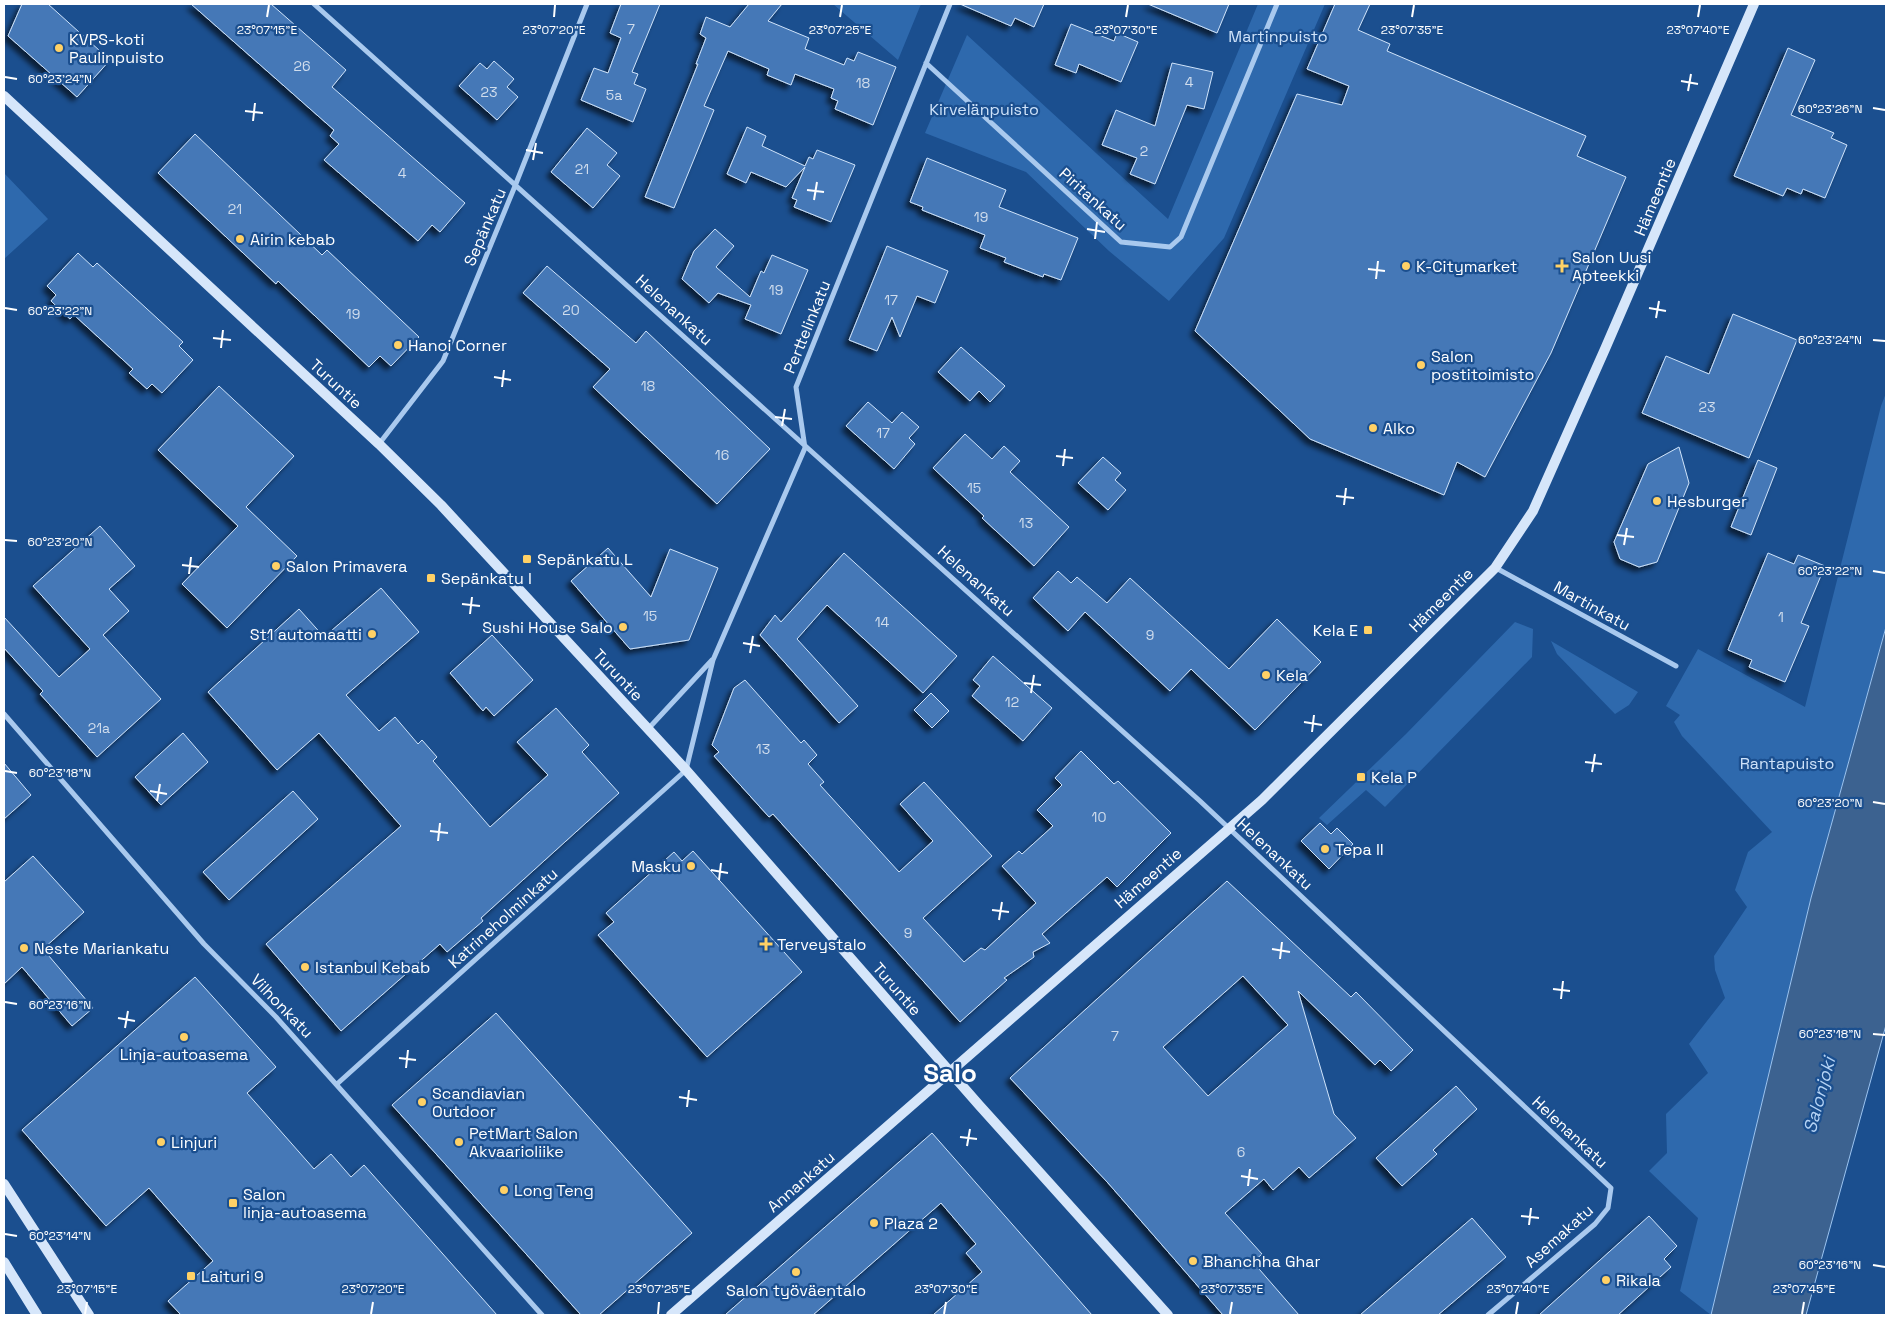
<svg xmlns="http://www.w3.org/2000/svg" width="1890" height="1319" font-family="'Space Grotesk',sans-serif">
<defs>
<filter id="shadow"><feDropShadow dx="-4.5" dy="4.5" stdDeviation="2.5" flood-color="#0009"/></filter>
</defs>
<rect width="100%" height="100%" fill="#1b4f8f"/>
<path fill="#2e69ad" d="M833,4h88l-23,56z
M1258,4h67l-101,234 -55,63 -60,-50 -83,-79 -101,-39 42,-98 201,184z
M4,173l44,46 -44,40z
M1886,393v233l-75,272 -100,417 -31,-24 18,-73 -49,-47 18,-18 -1,-39 42,-41 -19,-29 36,-46 -10,-28 -1,-14 33,-49 -12,-17 13,-38 24,-20 -90,-96 -8,-14 6,-7 -14,-9 32,-57 107,58 76,-301z
M1515,622l18,7 -1,28 -147,150 -19,-17 -39,35 -8,-7 87,-84z
M1551,641l87,51 -9,13 -14,9 -58,-60z"/>
<path fill="#3c6290" stroke="#9cc4f0" d="M1886,627v398l-80,290h-95l100,-417z"/>
<path fill="#4478b7" stroke="#cfe3fa" fill-rule="evenodd" filter="url(#shadow)" d="M22,4h26l62,56 -33,37 -69,-61z
M191,4h80l75,66 -14,17 133,116 -25,29 -8,-7 -14,16 -94,-81 15,-16 -9,-8 4,-6z
M621,4h39l-28,68 6,2 -4,10 12,5 -13,33 -52,-22 13,-32 14,5 13,-35 -11,-5z
M749,4h33l-14,17 41,17 -4,11 39,16 3,-7 7,3 4,-9 38,15 -23,58 -38,-16 3,-8 -7,-3 3,-9 -39,-15 -4,11 -24,-10 2,-6 -41,-18 -24,55 10,4 -40,98 -29,-11 53,-133h-2l10,-26 -6,-4 6,-17 24,10z
M960,4h84l-10,23 -19,-9 -4,8z
M1148,4h81l-12,29z
M1335,4h35l-12,26 32,14 -3,7 199,85 -9,20 49,21 -75,176 -66,124 -28,-15 -13,33 -134,-56 -115,-108 102,-237 45,11 7,-19 -42,-17z
M1071,24l43,17 3,-8 21,9 -17,40 -42,-18 -3,9 -21,-8z
M1788,48l27,12 -24,55 43,18 -3,5 16,7 -22,53 -22,-9 -2,5 -14,-6 -4,8 -49,-20z
M494,61l20,18 -7,8 11,10 -21,23 -38,-34 21,-23 7,6z
M1172,63l41,9 -9,37 -17,-4 -32,79 -25,-10 7,-16 -35,-13 14,-35 39,16z
M747,127l19,9 -4,10 43,20 4,-9 4,2 4,-9 38,15 -24,57 -37,-15 3,-7 -5,-2 13,-31 -19,20 -35,-15 -5,11 -19,-9z
M587,128l30,25 -10,12 13,11 -27,32 -42,-36z
M195,134l127,121 5,-5 92,87 -28,29 -11,-10 -11,11 -91,-86 -2,3 -118,-111z
M927,158l79,32 -7,17 79,31 -17,42 -17,-6 -1,3 -39,-15 2,-4 -26,-10 5,-13 -63,-25 1,-3 -13,-5z
M715,229l19,17 -18,21 34,30 11,-26 3,2 8,-18 36,15 -27,64 -36,-15 6,-14 -33,-12 -9,10 -27,-24 12,-28z
M887,246l61,25 -13,32 -18,-7 -17,41 -8,-20 -15,34 -28,-11z
M78,253l15,14 4,-4 86,79 -4,4 14,14 -31,33 -10,-9 -5,5 -18,-16 4,-4 -59,-54 -4,4 -19,-18 5,-6 -9,-9z
M547,266l89,77 10,-12 124,118 -53,55 -124,-117 17,-18 -87,-76z
M1733,314l64,26 -48,118 -107,-45 24,-57 43,18z
M961,347l44,39 -15,16 -11,-11 -9,10 -32,-29z
M219,386l75,70 -48,51 51,49 -70,72 -45,-44 56,-58 -80,-76z
M868,402l24,21 10,-11 17,15 -10,11 6,6 -21,25 -48,-43z
M965,434l27,25 12,-13 16,15 -10,11 59,55 -35,39 -52,-48 2,-2 -51,-48z
M1679,447l10,36 -32,79 -18,5 -19,-8 -6,-17 34,-78z
M1103,457l18,16 -6,7 11,10 -18,20 -30,-27z
M1758,460l19,8 -26,67 -20,-8z
M100,526l35,40 -26,23 20,22 -26,24 58,64 -64,58 -57,-63 3,-3 -39,-43v-31l55,60 31,-28 -57,-63z
M608,548l43,49 19,-48 48,19 -29,72 -59,9 -59,-68z
M844,553l113,103 -34,37 -96,-88 -30,34 61,67 -19,17 -79,-88 15,-20 6,7z
M1768,553l26,11 4,-9 27,11 -24,57 8,3 -24,56 -36,-15 3,-7 -24,-10z
M1058,571l13,12 6,-6 30,26 23,-25 99,91 48,-50 44,43 -66,68 -64,-61 -21,22 -85,-79 -17,19 -35,-33z
M381,588l38,44 -73,63 33,36 16,-14 23,27 4,-4 15,17 -4,4 57,66 58,-52 -31,-33 39,-34 33,37 -7,7 37,41 -138,125 2,3 -36,31 -7,-8 -99,87 -75,-87 135,-118 -82,-93 -42,37 -69,-78 91,-83 25,28z
M492,635l41,45 -39,36 -8,-9 -3,4 -33,-38z
M993,656l59,52 -29,33 -51,-45 8,-10 -7,-6z
M745,680l56,63 3,-3 13,15 -9,9 16,18 -4,3 79,87 34,-31 -33,-37 24,-22 68,74 -69,62 41,44 17,-14 4,2 51,-47 -34,-37 17,-15 3,3 31,-28 -16,-16 25,-25 -7,-7 26,-27 33,33 4,-3 53,52 -54,54 -10,-10 -65,57 8,9 -17,9 1,5 -30,21 3,2 -47,42 -187,-208 -4,3 -55,-61 5,-4 -7,-7 22,-57z
M931,693l18,18 -17,17 -18,-18z
M183,733l25,29 -47,43 -26,-28z
M4,763l27,32 -27,24z
M293,791l25,28 -89,81 -26,-28z
M1320,823l11,11 6,-6 16,16 -24,25 -28,-28z
M693,851l109,121 -95,85 -109,-122 16,-13 -8,-9 68,-61 8,9z
M33,856l51,56 -41,37 50,59 -21,18 -50,-59 -18,17v-102z
M1227,881l124,116 5,-5 57,58 -22,21 -11,-11 -5,5 -77,-74 36,123 22,24 -47,40 -10,-11 -26,23 -9,-11 -39,34 37,41 -9,8 46,53h-76l-115,-132 -98,-105zM1243,976l45,49 -80,71 -45,-49z
M195,977l81,90 -29,26 67,76 17,-15 20,23 13,-12 133,150h-316l-13,-14 45,-40 -64,-73 -43,38 -84,-96z
M496,1013l196,220 -93,82h-18l-189,-210z
M1456,1086l21,23 -44,41 4,4 -35,32 -26,-28z
M932,1133l160,182h-159l49,-43 -16,-19 10,-9 -35,-41 -128,112h-88z
M1649,1216l28,30 -13,13 7,8 -53,48h-79z
M1472,1218l34,39 -68,58h-78z"/>
<g fill="none" stroke-linecap="round" stroke-linejoin="round">
<path stroke="#a9c9ee" stroke-width="5" d="M314,4l886,797 411,387 -3,20 -13,16 -107,91
M926,63l195,179 49,5 11,-10 96,-233
M379,444l64,-83 72,-175 72,-182
M1496,568l180,98
M4,714l200,230 72,73 266,298
M648,729l64,-69
M337,1084l349,-314 27,-110 92,-212 -9,-61 154,-383"/>
<path stroke="#d6e6fa" stroke-width="10" d="M4,96l375,348 62,61 245,265 293,335 189,210
M4,1184l85,131
M4,1262l33,53
M671,1315l591,-515 233,-232 38,-57 72,-162 149,-345"/>
</g>
<path fill="none" stroke="#fff" stroke-width="2" d="M267,17l2,-12M554,17l1,-12M840,17l2,-12M1126,17l2,-12M1412,17l2,-12M1698,17l2,-12M5,77l12,2M1681,81l17,3M1688,91l3,-17M1873,108l12,2M245,111l18,2M253,121l2,-18M526,150l17,3M533,160l3,-17M807,190l17,2M814,200l3,-18M1087,229l18,3M1095,239l2,-17M1368,269l17,2M1376,279l2,-18M5,308l12,2M1649,308l17,3M1656,318l3,-17M213,338l18,2M1873,340l12,1M221,348l2,-18M494,377l17,3M502,387l2,-17M775,417l17,2M782,426l3,-17M1056,456l17,2M1063,466l2,-17M1336,496l18,2M1344,505l2,-17M1617,535l17,2M5,540l12,1M1624,545l3,-17M182,565l17,2M1873,571l12,2M189,574l2,-17M462,604l18,2M470,614l2,-17M743,643l17,3M750,653l3,-17M1024,683l17,2M1031,693l3,-18M1304,722l18,3M1312,732l2,-17M1585,762l17,2M5,771l12,2M1592,772l3,-18M150,791l17,3M157,801l3,-17M1873,802l12,2M430,831l18,2M438,841l2,-18M711,870l17,3M719,880l2,-17M992,910l17,2M999,920l3,-18M1272,949l18,3M1280,959l2,-17M1553,989l17,2M1561,999l2,-18M5,1002l12,2M118,1018l17,3M125,1028l3,-17M1873,1034l12,1M399,1058l17,2M406,1068l2,-18M679,1097l18,3M687,1107l2,-17M960,1137l17,2M967,1146l3,-17M1241,1176l17,3M1248,1186l2,-17M1521,1216l18,2M1529,1225l2,-17M5,1234l12,2M1873,1265l12,2M85,1314l2,-12M371,1314l2,-12M658,1314l1,-12M944,1314l2,-12M1230,1314l2,-12M1516,1314l2,-12M1802,1314l2,-12"/>
<g fill="#ffd166" stroke="#1b4f8f" stroke-width="2">
<circle cx="59" cy="48" r="5"/>
<circle cx="240" cy="239" r="5"/>
<circle cx="1406" cy="266" r="5"/>
<path d="M1559.5 258.5h5v5h5v5h-5v5h-5v-5h-5v-5h5z"/>
<circle cx="398" cy="345" r="5"/>
<circle cx="1421" cy="365" r="5"/>
<circle cx="1373" cy="428" r="5"/>
<circle cx="1657" cy="501" r="5"/>
<rect x="522" y="554" width="10" height="10" rx="2.5"/>
<circle cx="276" cy="566" r="5"/>
<rect x="426" y="573" width="10" height="10" rx="2.5"/>
<circle cx="623" cy="627" r="5"/>
<rect x="1363" y="625" width="10" height="10" rx="2.5"/>
<circle cx="372" cy="634" r="5"/>
<circle cx="1266" cy="675" r="5"/>
<rect x="1356" y="772" width="10" height="10" rx="2.5"/>
<circle cx="1325" cy="849" r="5"/>
<circle cx="691" cy="866" r="5"/>
<path d="M763.5 936.5h5v5h5v5h-5v5h-5v-5h-5v-5h5z"/>
<circle cx="24" cy="948" r="5"/>
<circle cx="305" cy="967" r="5"/>
<circle cx="184" cy="1037" r="5"/>
<circle cx="422" cy="1102" r="5"/>
<circle cx="161" cy="1142" r="5"/>
<circle cx="459" cy="1142" r="5"/>
<circle cx="504" cy="1190" r="5"/>
<rect x="228" y="1198" width="10" height="10" rx="2.5"/>
<circle cx="874" cy="1223" r="5"/>
<circle cx="1193" cy="1261" r="5"/>
<circle cx="796" cy="1272" r="5"/>
<rect x="186" y="1271" width="10" height="10" rx="2.5"/>
<circle cx="1606" cy="1280" r="5"/>
</g>
<g text-anchor="middle" dominant-baseline="central" stroke-width="4.5" stroke-linejoin="round" paint-order="stroke">
<g font-size="14" fill="#d0dded">
<text x="631" y="29">7</text>
<text x="302" y="66">26</text>
<text x="1189" y="82">4</text>
<text x="863" y="83">18</text>
<text x="489" y="92">23</text>
<text x="614" y="95">5a</text>
<text x="1144" y="151">2</text>
<text x="582" y="169">21</text>
<text x="402" y="173">4</text>
<text x="235" y="209">21</text>
<text x="981" y="217">19</text>
<text x="776" y="290">19</text>
<text x="891" y="300">17</text>
<text x="571" y="310">20</text>
<text x="353" y="314">19</text>
<text x="648" y="386">18</text>
<text x="1707" y="407">23</text>
<text x="883" y="433">17</text>
<text x="722" y="455">16</text>
<text x="974" y="488">15</text>
<text x="1026" y="523">13</text>
<text x="650" y="616">15</text>
<text x="1781" y="617">1</text>
<text x="882" y="622">14</text>
<text x="1150" y="635">9</text>
<text x="1012" y="702">12</text>
<text x="99" y="728">21a</text>
<text x="763" y="749">13</text>
<text x="1099" y="817">10</text>
<text x="908" y="933">9</text>
<text x="1115" y="1036">7</text>
<text x="1241" y="1152">6</text>
</g>
<g font-size="16" fill="#cfe3fa" stroke="#1b4f8f">
<text x="1278" y="36">Martinpuisto</text>
<text x="984" y="109">Kirvelänpuisto</text>
<text x="1787" y="763">Rantapuisto</text>
</g>
<g font-size="16" fill="#fff" stroke="#1b4f8f" text-anchor="start">
<text x="69" y="39">KVPS-koti<tspan x="69" dy="18">Paulinpuisto</tspan></text>
<text x="250" y="239">Airin kebab</text>
<text x="1572" y="257">Salon Uusi<tspan x="1572" dy="18">Apteekki</tspan></text>
<text x="1416" y="266">K-Citymarket</text>
<text x="408" y="345">Hanoi Corner</text>
<text x="1431" y="356">Salon<tspan x="1431" dy="18">postitoimisto</tspan></text>
<text x="1383" y="428">Alko</text>
<text x="1667" y="501">Hesburger</text>
<text x="537" y="559">Sepänkatu L</text>
<text x="286" y="566">Salon Primavera</text>
<text x="441" y="578">Sepänkatu I</text>
<text x="613" y="627" text-anchor="end">Sushi House Salo</text>
<text x="1358" y="630" text-anchor="end">Kela E</text>
<text x="362" y="634" text-anchor="end">St1 automaatti</text>
<text x="1276" y="675">Kela</text>
<text x="1371" y="777">Kela P</text>
<text x="1335" y="849">Tepa II</text>
<text x="681" y="866" text-anchor="end">Masku</text>
<text x="777" y="944">Terveystalo</text>
<text x="34" y="948">Neste Mariankatu</text>
<text x="315" y="967">Istanbul Kebab</text>
<text x="184" y="1054" text-anchor="middle">Linja-autoasema</text>
<text x="432" y="1093">Scandiavian<tspan x="432" dy="18">Outdoor</tspan></text>
<text x="469" y="1133">PetMart Salon<tspan x="469" dy="18">Akvaarioliike</tspan></text>
<text x="171" y="1142">Linjuri</text>
<text x="514" y="1190">Long Teng</text>
<text x="243" y="1194">Salon<tspan x="243" dy="18">linja-autoasema</tspan></text>
<text x="884" y="1223">Plaza 2</text>
<text x="1203" y="1261">Bhanchha Ghar</text>
<text x="201" y="1276">Laituri 9</text>
<text x="1616" y="1280">Rikala</text>
<text x="796" y="1290" text-anchor="middle">Salon työväentalo</text>
</g>
<g font-size="16" fill="#fff" stroke="#1b4f8f">
<text transform="translate(1655 197) rotate(-67)">Hämeentie</text>
<text transform="translate(1093 199) rotate(42)">Piritankatu</text>
<text transform="translate(485 227) rotate(-67)">Sepänkatu</text>
<text transform="translate(674 310) rotate(42)">Helenankatu</text>
<text transform="translate(807 327) rotate(-68)">Perttelinkatu</text>
<text transform="translate(336 384) rotate(43)">Turuntie</text>
<text transform="translate(976 581) rotate(42)">Helenankatu</text>
<text transform="translate(1441 600) rotate(-45)">Hämeentie</text>
<text transform="translate(1592 606) rotate(29)">Martinkatu</text>
<text transform="translate(618 675) rotate(47)">Turuntie</text>
<text transform="translate(1275 854) rotate(43)">Helenankatu</text>
<text transform="translate(1148 878) rotate(-41)">Hämeentie</text>
<text transform="translate(503 918) rotate(-42)">Katrineholminkatu</text>
<text transform="translate(897 989) rotate(49)">Turuntie</text>
<text transform="translate(282 1006) rotate(46)">Vilhonkatu</text>
<text transform="translate(1570 1132) rotate(43)">Helenankatu</text>
<text transform="translate(801 1182) rotate(-41)">Annankatu</text>
<text transform="translate(1559 1236) rotate(-42)">Asemakatu</text>
</g>
<g font-size="18" font-style="italic" fill="#b5d3f5" stroke="#1b4f8f">
<text transform="translate(1819 1095) rotate(-75)">Salonjoki</text>
</g>
<g font-size="26" font-weight="bold" fill="#fff" stroke="#1b4f8f">
<text x="950" y="1073">Salo</text>
</g>
</g>
<g font-size="12" text-anchor="middle" fill="#fff" stroke="#1b4f8f" stroke-width="4.5" stroke-linejoin="round" paint-order="stroke">
<text x="267" y="34">23°07'15"E</text>
<text x="554" y="34">23°07'20"E</text>
<text x="840" y="34">23°07'25"E</text>
<text x="1126" y="34">23°07'30"E</text>
<text x="1412" y="34">23°07'35"E</text>
<text x="1698" y="34">23°07'40"E</text>
<text x="60" y="83">60°23'24"N</text>
<text x="1830" y="113">60°23'26"N</text>
<text x="60" y="315">60°23'22"N</text>
<text x="1830" y="344">60°23'24"N</text>
<text x="60" y="546">60°23'20"N</text>
<text x="1830" y="575">60°23'22"N</text>
<text x="60" y="777">60°23'18"N</text>
<text x="1830" y="807">60°23'20"N</text>
<text x="60" y="1009">60°23'16"N</text>
<text x="1830" y="1038">60°23'18"N</text>
<text x="60" y="1240">60°23'14"N</text>
<text x="1830" y="1269">60°23'16"N</text>
<text x="87" y="1293">23°07'15"E</text>
<text x="373" y="1293">23°07'20"E</text>
<text x="659" y="1293">23°07'25"E</text>
<text x="946" y="1293">23°07'30"E</text>
<text x="1232" y="1293">23°07'35"E</text>
<text x="1518" y="1293">23°07'40"E</text>
<text x="1804" y="1293">23°07'45"E</text>
</g>
<rect width="1890" height="1319" fill="none" stroke="#ffffff" stroke-width="10"/>
</svg>
